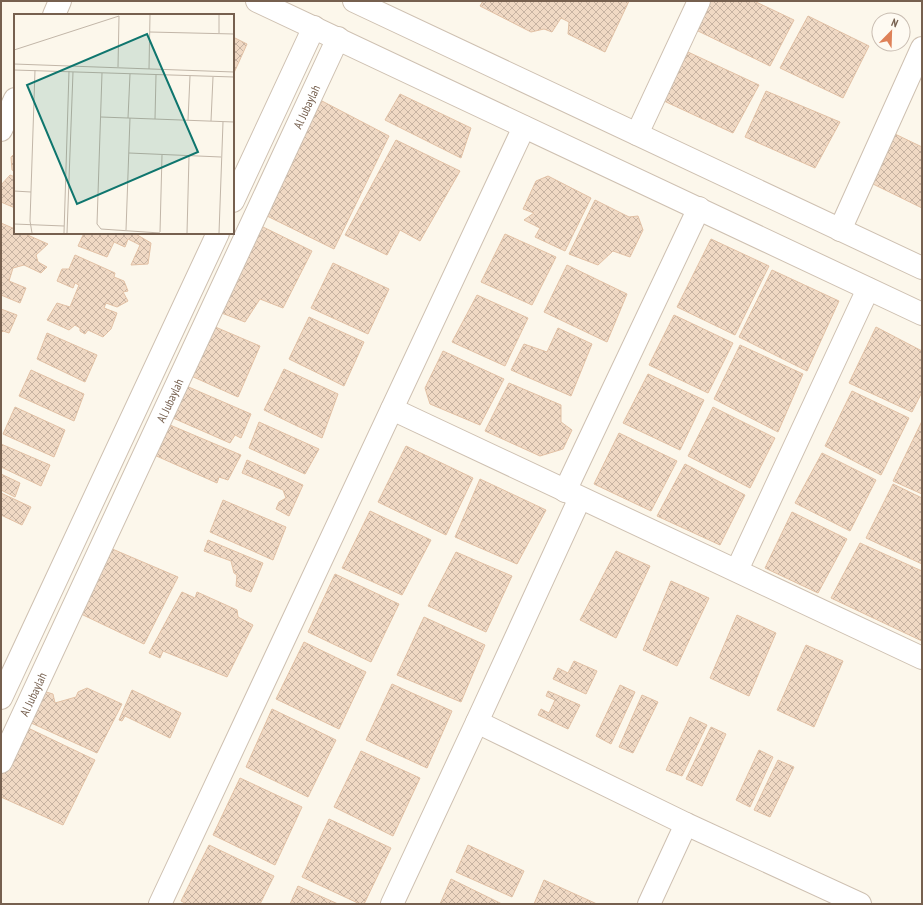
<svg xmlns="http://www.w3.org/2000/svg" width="923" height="905" font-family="'PT Sans Narrow',sans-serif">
<defs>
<pattern id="building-cross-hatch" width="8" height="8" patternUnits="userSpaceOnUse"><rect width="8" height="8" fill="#f0d9c4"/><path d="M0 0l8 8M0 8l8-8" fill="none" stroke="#c7b3a2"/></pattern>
</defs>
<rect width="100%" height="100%" fill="#fcf7eb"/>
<path fill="url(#building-cross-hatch)" stroke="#e2c1a5" d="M483,1h146l-24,51 -37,-18 1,-12 -8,-4 -9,14 -8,-3 -13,3 -51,-26z
M710,1h44l40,19 -24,46 -74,-36z
M808,16l61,30 -26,52 -63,-30z
M233,37l14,7 -14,31z
M688,52l71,33 -26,48 -69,-32z
M766,91l74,31 -25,46 -70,-31z
M400,94l71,34 -10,30 -76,-38z
M322,101l67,35 -55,113 -71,-35z
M895,134l27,13v61l-49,-24z
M396,140l64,31 -40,70 -20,-11 -13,25 -42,-20z
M15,153v19l-3,-2 -1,-13z
M10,175l5,2v31l-14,-6v-17z
M548,176l43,22 -26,53 -30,-14 5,-9 -16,-8 10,-7 -11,-4 13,-28z
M595,200l34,17 9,-1 5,14 -13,27 -17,-6 -15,14 -29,-11z
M1,223l14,6v4h8l25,11 -12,11 2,7 9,5 -6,6 -17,-8 -11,3 -4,13 17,7 -6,15 -19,-8z
M259,225l53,26 -29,57 -23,-9 -15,23 -26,-10z
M84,233h50l17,10 -3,21 -17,1 9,-20 -12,-6 -3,8 -11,-5 -7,15 -29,-11z
M505,234l51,23 -24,48 -51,-23z
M711,239l58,27 -34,69 -58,-28z
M75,255l40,18 -1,4 10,4 4,10 -5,1 5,9 -11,6 -11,-4 -2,5 13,5 -6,16 -8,8 -15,-7 -3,4 -5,-3v-3l-5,-3 -6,5 -22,-10 10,-17 13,4 9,-22 -4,-2 -2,5 -16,-7 5,-12h7z
M333,263l56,26 -21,45 -57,-26z
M567,265l60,29 -20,48 -63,-30z
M772,270l67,31 -32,70 -68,-34z
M477,295l51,23 -23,48 -53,-24z
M1,309l16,6 -8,18 -6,-2 -2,2z
M674,315l59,28 -25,50 -59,-28z
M309,317l55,25 -20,44 -55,-27z
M213,326l47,20 -22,51 -49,-22z
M876,327l46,24v41l-10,20 -63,-29z
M558,328l34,16 -21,52 -60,-26 13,-26 23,8z
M47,333l50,22 -12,27 -48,-23z
M740,345l63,29 -25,58 -64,-33z
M443,351l61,28 -24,46 -50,-21 -5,-16z
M284,369l54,25 -16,44 -58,-28z
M31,370l53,24 -10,27 -55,-25z
M648,374l56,26 -24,50 -57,-27z
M509,383l52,22v17l11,8 -9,19 -23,7 -55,-25z
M184,385l67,29 -10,24 -6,-3 -5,8 -57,-25z
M852,391l57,27 -28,57 -56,-29z
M15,407l50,23 -11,27 -51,-23z
M713,407l62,31 -25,50 -62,-32z
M922,421v73l-29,-13z
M259,422l60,27 -14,25 -56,-26z
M170,425l71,30 -13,25 -9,-3 -2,6 -65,-29 5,-13 5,2z
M619,433l58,28 -26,50 -57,-27z
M1,444l49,21 -9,21 -40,-19z
M406,446l67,32 -27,57 -68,-33z
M822,453l54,27 -26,51 -55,-28z
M247,460l56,25 -14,31 -13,-7 3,-7 7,-4 -3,-8 -41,-17z
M685,464l60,31 -25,50 -63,-29z
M1,474l19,9 -5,14 -14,-7z
M480,479l66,31 -29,54 -62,-27z
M893,484l29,14v66l-56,-26z
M1,493l30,14 -9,18 -21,-10z
M223,500l63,27 -13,33 -63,-28z
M370,511l61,29 -29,55 -60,-27z
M792,512l55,27 -29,54 -53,-25z
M208,540l55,23 -12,29 -15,-6 1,-11 -3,-2 -3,-12 -27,-10z
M860,543l62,28v70l-91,-43z
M110,548l68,29 -34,67 -63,-30z
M616,551l34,15 -34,72 -36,-18z
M456,552l56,24 -26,56 -58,-26z
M335,574l64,30 -28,58 -63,-30z
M671,581l38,17 -32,68 -34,-16z
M182,592l13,6 2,-6 40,18 1,7 15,8 -26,52 -64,-26 -3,7 -11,-5z
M737,615l39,18 -27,63 -39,-18z
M424,617l61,28 -24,57 -64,-27z
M304,642l62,30 -27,57 -63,-30z
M806,645l37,16 -29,66 -37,-17z
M574,661l23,10 -11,23 -33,-15 5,-11 10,5z
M392,684l60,27 -25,57 -61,-28z
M620,685l15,7 -24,52 -15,-8z
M87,688l35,16 -25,49 -68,-31 14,-31 10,3 2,9 21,-6 2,-5z
M132,690l49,23 -11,25 -45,-22 -3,5 -3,-1z
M548,691l32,14 -12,24 -30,-14 3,-6 8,4 6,-13 -9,-4z
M642,695l16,7 -25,51 -14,-6z
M272,709l64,31 -28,57 -62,-30z
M690,717l17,8 -25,51 -16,-6z
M26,727l69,33 -32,65 -62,-28v-22z
M711,727l15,7 -24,52 -16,-7z
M759,750l14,7 -23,50 -14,-7z
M361,751l59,27 -27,58 -59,-29z
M778,760l16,7 -24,50 -16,-7z
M240,778l62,29 -27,58 -62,-30z
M329,819l62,29 -27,56h-4l-58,-27z
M209,845l65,31 -14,28h-73l-6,-3z
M468,845l56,26 -12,26 -56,-25z
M451,879l51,25h-62z
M544,880l53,24h-63z
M298,886l40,18h-48z"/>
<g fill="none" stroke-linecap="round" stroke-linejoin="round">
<g stroke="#cec0b1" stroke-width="24">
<g id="minor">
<path d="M257,1l665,313"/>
<path d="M354,1l568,267"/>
<path d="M54,15l6,-14"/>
<path d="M1,130l14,-31"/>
<path d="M637,134l62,-133"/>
<path d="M233,201l81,-174"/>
<path d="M840,230l82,-182"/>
<path d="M392,409l530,249"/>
<path d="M565,491l134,-283"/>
<path d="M737,570l131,-281"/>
<path d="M1,698l217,-465"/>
<path d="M477,722l209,102 174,80"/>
<path id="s1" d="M1,762l337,-724"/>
<path d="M160,904l364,-777"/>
<path d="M392,904l85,-182 103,-224"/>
<path d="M649,904l37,-80"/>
</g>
</g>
<use href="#minor" stroke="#fff" stroke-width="22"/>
</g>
<g text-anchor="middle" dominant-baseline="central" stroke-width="4" stroke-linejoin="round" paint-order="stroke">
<g font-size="12" fill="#76604f" stroke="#fefaf2">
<text stroke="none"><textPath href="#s1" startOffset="723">Al Jubaylah</textPath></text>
<text stroke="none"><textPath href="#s1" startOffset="399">Al Jubaylah</textPath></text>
<text stroke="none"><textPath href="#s1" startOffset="75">Al Jubaylah</textPath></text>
</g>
</g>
<g transform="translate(14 14)">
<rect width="220" height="220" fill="#fcf7eb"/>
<path fill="none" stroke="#c2b6a8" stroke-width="1" d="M205,1v18M136,18l84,2M0,36l105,-34M0,50l220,8M104,53l1,-51M135,55l1,-54M0,56l220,7M88,59l-5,151 4,5 59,4M87,103l133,5M114,104l2,-44M141,105l1,-44M174,106l2,-44M197,107l2,-44M115,139l92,4M0,177l17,1M0,210l50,2M112,216l4,-112M146,218l2,-77M18,219l-2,-12 5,-151M50,219l5,-162M53,219l6,-161M173,219l2,-77M205,219l4,-111"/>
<path fill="#0f766e" fill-opacity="0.15" stroke="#0f766e" stroke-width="2" d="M133,20l51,118 -121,52 -50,-119z"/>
<rect width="220" height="220" fill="none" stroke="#76604f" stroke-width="2"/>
</g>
<rect width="923" height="905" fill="none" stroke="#76604f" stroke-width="4"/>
<g transform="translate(891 32) rotate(23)"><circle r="19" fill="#fefaf2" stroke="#c8bcb1"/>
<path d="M0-3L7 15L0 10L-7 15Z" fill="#de8158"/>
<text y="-6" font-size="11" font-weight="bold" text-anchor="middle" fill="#76604f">N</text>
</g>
</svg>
